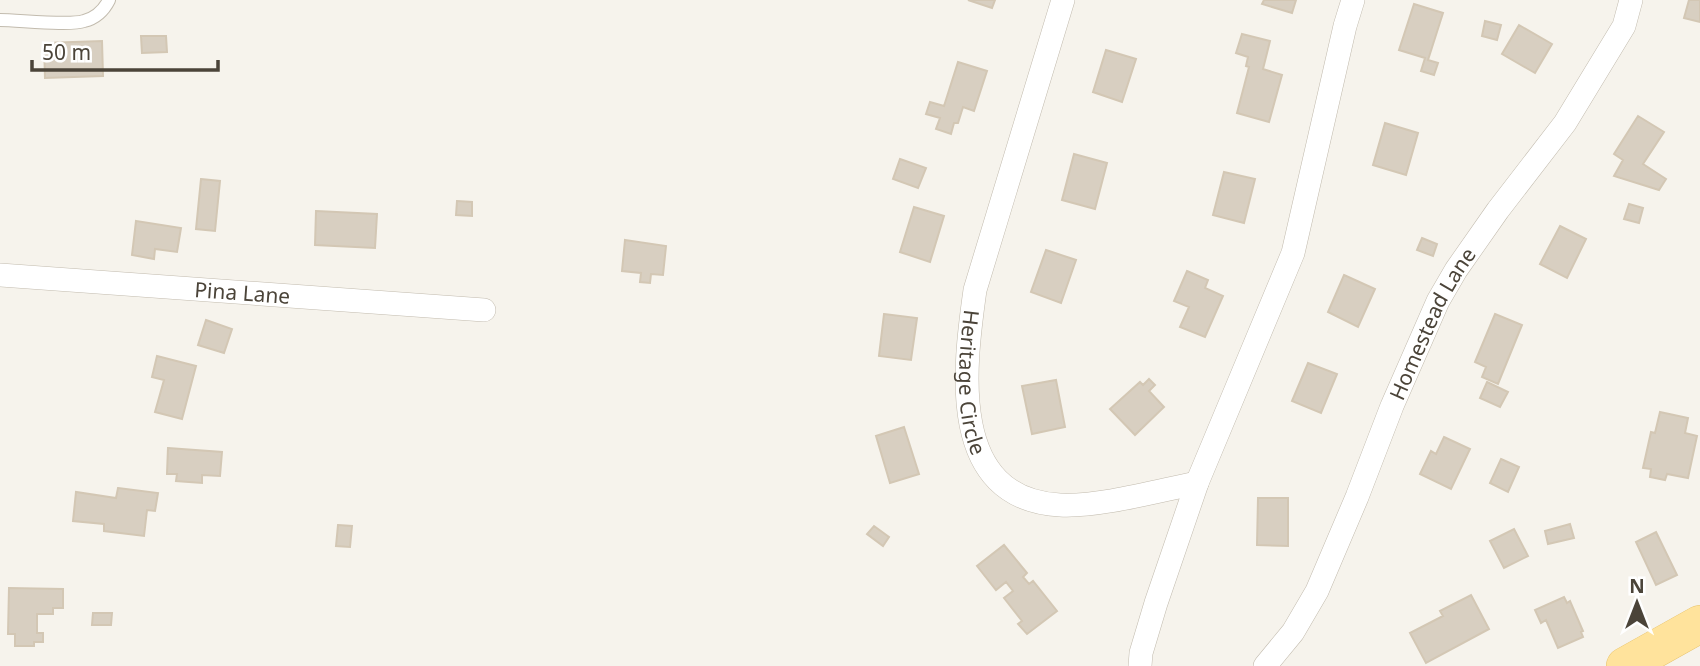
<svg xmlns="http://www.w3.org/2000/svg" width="1700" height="666" font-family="'Noto Sans',sans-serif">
<rect width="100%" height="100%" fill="#f6f3ec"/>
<path fill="#d8cfc1" stroke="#d3c7b4" stroke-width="2" d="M968,0h27l-3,8z
M1264,0h32l-4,13 -30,-9z
M1689,0h11v22l-16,-4z
M1414,4l29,9 -15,47 10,3 -4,12 -13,-4 4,-13 -26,-8z
M1485,21l16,4 -4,15 -15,-4z
M1519,25l33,19 -17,29 -33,-19z
M1242,34l28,7 -7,28 19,6 -13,47 -32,-9 12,-46 -3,-1 2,-9 -12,-4z
M141,36h25l1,16 -25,1z
M102,41l1,35 -58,2 -1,-35z
M1106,50l30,9 -14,43 -29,-10z
M958,62l29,9 -13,40 -11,-4 -5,16h-4l-3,11 -15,-5 4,-11 -14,-4 4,-12 14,4z
M1638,116l26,16 -21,32 23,15 -7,11 -45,-14 9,-16 -9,-6z
M1385,123l33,10 -12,42 -33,-10z
M1074,154l33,9 -12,46 -33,-9z
M900,159l26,9 -8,20 -25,-9z
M1224,172l31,7 -11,44 -31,-8z
M201,179l19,2 -5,50 -19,-2z
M457,201l15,1v14l-16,-1z
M1629,204l14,4 -4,15 -15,-4z
M914,207l30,9 -14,46 -30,-10z
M316,211l61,3 -2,34 -60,-3z
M136,221l45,7 -4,24 -22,-3 -1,10 -22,-4z
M1560,226l26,13 -19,39 -27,-14z
M1422,238l15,6 -4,12 -16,-6z
M625,240l41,6 -3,29 -12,-1 -1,9 -10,-1 1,-9 -19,-2z
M1046,250l30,10 -15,43 -30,-11z
M1187,271l21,9 -3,8 18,8 -18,41 -25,-10 9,-20 -15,-6z
M1344,275l31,14 -17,38 -30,-15z
M884,314l33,4 -6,42 -32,-4z
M1495,314l27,11 -24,59 -16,-7 4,-10 -11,-5z
M206,320l26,9 -8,24 -26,-8z
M157,356l39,10 -14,53 -27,-7 9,-32 -12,-3z
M1308,363l29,11 -16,39 -29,-12z
M1149,379l6,6 -6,6 15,16 -29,28 -25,-26 30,-27 3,3z
M1056,380l9,47 -33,7 -10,-48z
M1487,382l21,10 -8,15 -20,-9z
M1660,412l28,6 -3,15 12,3 -9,42 -21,-4 -2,6 -15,-3 1,-8 -8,-1 8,-36 4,1z
M904,427l15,47 -29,9 -14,-47z
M1444,437l26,12 -19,40 -31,-15 11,-23 5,3z
M168,448l54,4 -2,24 -18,-1v8l-26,-2 1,-7h-10z
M1501,459l18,8 -11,25 -18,-9z
M118,488l40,5 -3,18 -8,-1 -3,26 -40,-5v-7l-31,-3 3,-29 40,6z
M1258,498h30v48l-31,-1z
M1570,524l4,14 -26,6 -3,-13z
M338,525l14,1 -2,21 -14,-1z
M874,526l15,11 -6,9 -16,-12z
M1514,529l14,27 -24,12 -14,-27z
M1656,532l21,43 -21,10 -20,-43z
M1004,545l23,28 -4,4 6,7 4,-3 24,30 -30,23 -9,-10 4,-3 -18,-23 9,-7 -7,-9 -10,8 -19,-24z
M9,588l54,1v19h-10v6h-16v19h6v9h-9v4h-19v-12h-7z
M1471,595l18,34 -63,34 -16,-30 33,-17 -3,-5z
M1564,597l3,6 3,-2 13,30 -2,1 2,5 -25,11 -12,-28 -5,3 -6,-13z
M93,613h19l-1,12h-19z"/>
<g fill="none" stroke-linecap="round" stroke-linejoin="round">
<g stroke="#c2bbae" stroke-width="14">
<path id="service" d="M0,20c18,0 70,6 84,1 12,-3 20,-11 25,-21"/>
</g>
<g stroke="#c2bbae" stroke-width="24">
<g id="minor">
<path id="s1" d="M1063,0l-88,290c-11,78 -28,209 85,215 39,2 97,-14 137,-22l96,-230 52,-227 8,-26"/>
<path id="s2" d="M0,275l484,35"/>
<path d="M1140,666l1,-13 15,-50 41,-120"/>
<path id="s3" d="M1265,666l28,-34 24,-41 40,-94 35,-91 46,-105 18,-31 42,-60 67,-87 59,-97 7,-26"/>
</g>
</g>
<g stroke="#e6c16a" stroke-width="38">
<path id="primary" d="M1625,666l75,-42"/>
</g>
<use href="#service" stroke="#fff" stroke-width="12"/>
<use href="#minor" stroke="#fff" stroke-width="23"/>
<use href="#primary" stroke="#ffe39c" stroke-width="37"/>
</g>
<g text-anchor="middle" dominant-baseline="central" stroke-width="5" stroke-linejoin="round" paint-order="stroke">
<g font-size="21" fill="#4b4439" stroke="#fff">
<text stroke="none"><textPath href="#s2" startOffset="243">Pina Lane</textPath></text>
<text stroke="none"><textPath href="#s3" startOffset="383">Homestead Lane</textPath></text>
<text stroke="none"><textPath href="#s1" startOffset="396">Heritage Circle</textPath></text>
</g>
</g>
<g transform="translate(1637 603)" stroke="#ffffff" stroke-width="5" paint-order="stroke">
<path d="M0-5L12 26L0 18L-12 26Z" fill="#4b4439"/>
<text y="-10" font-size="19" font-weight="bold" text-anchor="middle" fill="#4b4439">N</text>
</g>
<path d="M32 60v10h186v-10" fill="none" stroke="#4b4439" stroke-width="3.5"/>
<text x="42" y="60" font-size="21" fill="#4b4439" stroke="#ffffff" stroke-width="5" paint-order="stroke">50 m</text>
</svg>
